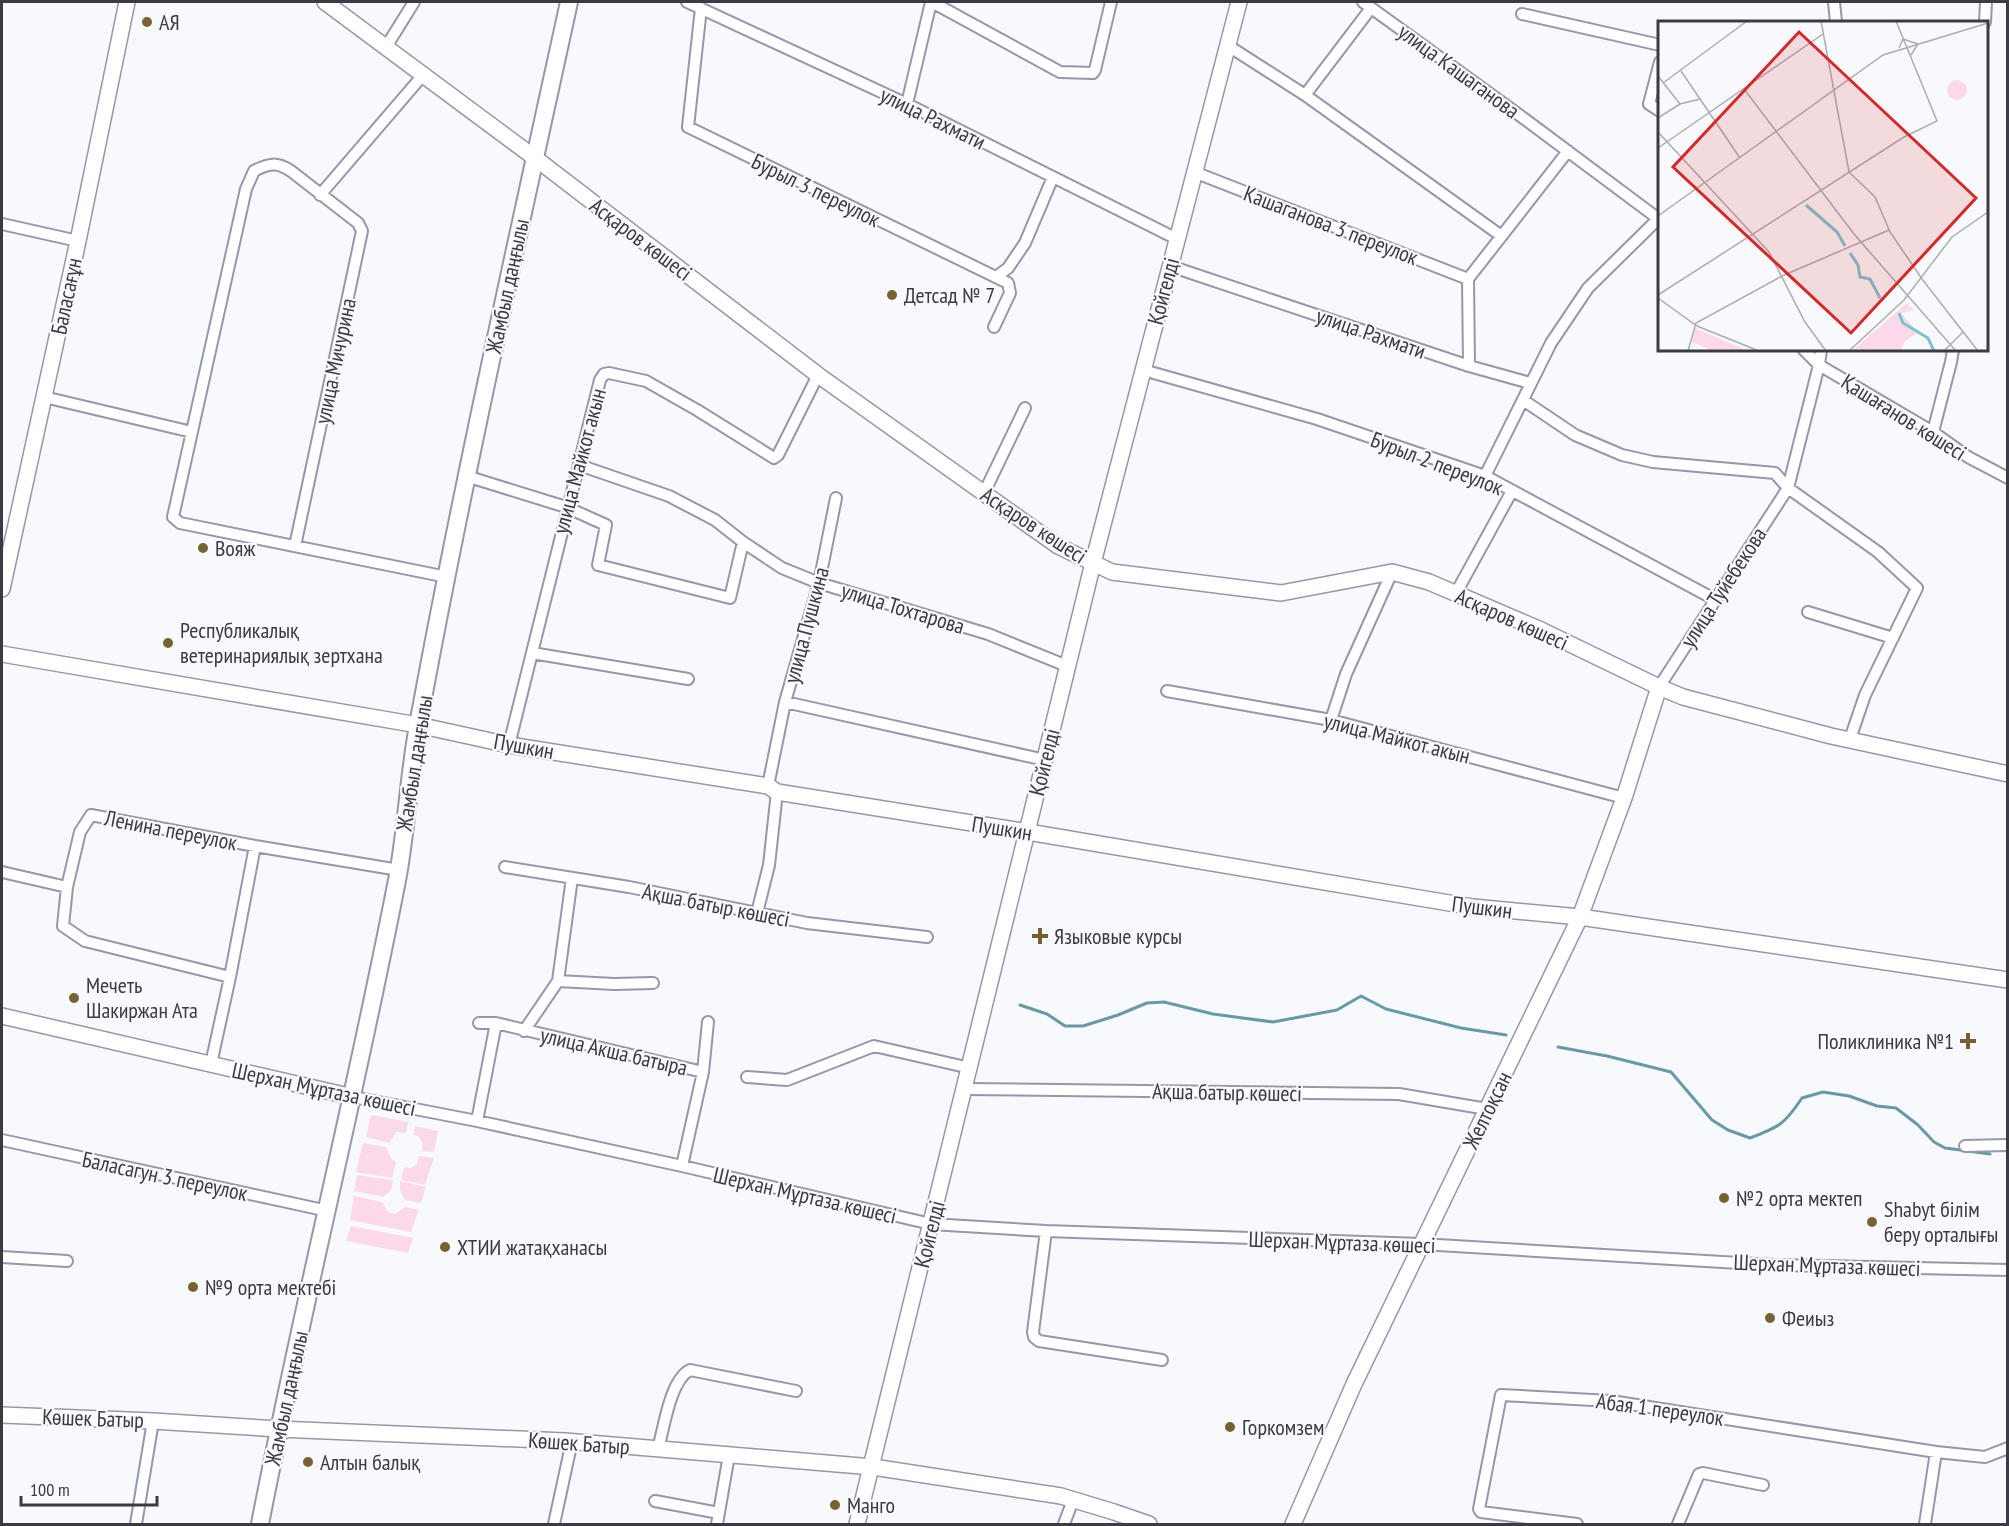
<svg xmlns="http://www.w3.org/2000/svg" width="2009" height="1526" font-family="'PT Sans Narrow',sans-serif">
<rect width="100%" height="100%" fill="#f8f9fd"/>
<path fill="#fbd8ea" d="M371,1115l37,7 -2,11 -10,-1 -7,11 -23,-6z
M415,1126l23,5 -4,21 -12,-1v-9l-4,-6 -5,-1z
M363,1143l23,4 5,12 5,3 -4,16 -36,-6z
M419,1156l15,2 -9,27 -24,-5 3,-13 7,1 6,-4z
M357,1175l36,5 -2,10 -8,7 -29,-6z
M400,1181l26,6 -5,16 -16,-3 -5,-10z
M354,1196l28,6 6,10 7,2 10,-7 14,3 -8,22 -61,-12z
M351,1226l62,12 -5,15 -62,-12z"/>
<g fill="none" stroke-linecap="round" stroke-linejoin="round">
<path stroke="#689aa6" stroke-width="3" d="M1020,1005l27,9 18,12h18l35,-11 29,-12 17,-1 49,12 60,8 64,-12 24,-14 25,13 75,19 45,7
M1558,1047l49,9 64,16 41,48 16,10 22,8c29,-11 34,-13 52,-40l21,-6 26,4 28,10 19,2 22,17 16,17 11,6 45,6"/>
<g stroke="#9498aa" stroke-width="14">
<path id="street" d="M687,2l220,102 270,135
M932,2l128,70 33,1 2,-3 16,-68
M1363,2l163,118 134,100
M1834,2l2,20
M701,8l-13,119 320,156 2,10 -16,34
M1522,14l138,31
M1985,22l1,-20
M1227,45l78,50 66,-87
M386,47l28,-45
M1660,62l-11,42 11,7
M1305,95l195,140
M907,104l24,-102
M1194,172l274,107
M320,195l103,-120
M2,224l76,17
M1170,266l299,100
M996,277l12,-9 17,-25 28,-66
M1804,350l15,15 114,67 35,25 40,21
M1143,370l174,49 168,57 229,123
M1530,383l-61,-17 -1,-87 100,-128
M44,397l148,35
M1523,400l52,35 47,20 31,7 122,11 13,15 90,64 39,36 -52,107 -15,44
M1933,432l18,-70 2,-12
M579,465l90,31 46,24 28,22 39,26 37,15 169,51 79,32
M466,476l100,31 40,18 -8,40 132,33 13,-56
M1485,476l66,-133 37,-55 70,-69
M984,493l41,-85
M295,546l67,-315 -4,-8 -67,-52c-14,-9 -22,-8 -37,0l-8,18 -73,328 7,6 267,54
M1456,593l56,-102
M1808,612l85,26
M532,653l156,26
M1659,687l129,-199 31,-123 2,-15
M1167,691l164,29 293,78
M785,702l260,58
M1331,720l15,-46 46,-102
M509,745l91,-365 4,-6 5,-1 37,8 51,29 77,48 4,-3 40,-80
M768,786l17,-84 34,-119 17,-85
M505,867l124,20 178,36 120,14
M2,872l65,15 -4,39 22,15 145,36
M67,887l13,-55 11,-17 164,31 144,24
M757,913l12,-48 8,-73
M558,981l56,3 39,-1
M479,1023h17l207,49
M524,1031l34,-50 14,-103
M211,1064l19,-87 25,-131
M747,1077l40,3 87,-34 96,22
M965,1089l434,5 88,15
M353,1097l124,24 205,45 249,58 115,7 375,13 352,21 235,5
M477,1121l19,-98
M2,1140l326,71
M1965,1146l43,-1
M682,1166l21,-94 5,-50
M1046,1231l-13,101 1,5 5,4 123,19
M2,1257l65,4
M658,1449c6,-21 12,-69 32,-79l106,21
M655,1501l64,12
M136,1524l17,-103
M554,1524l18,-83
M717,1524l12,-69
M1064,1524l9,-24
M1577,1524l-96,-12 -2,-3 22,-114 110,6 325,51 49,5 23,-9
M1678,1524l21,-50 4,-1 60,12
M1925,1524l11,-72"/>
</g>
<g stroke="#9498aa" stroke-width="18">
<path id="secondary" d="M325,2l210,156 283,217 240,171 54,26 169,21 111,-21 37,10 112,48 118,57 24,10 148,39 177,38
M2,589l76,-348 49,-239
M2,654l416,71 91,20 259,41 9,6 251,40 445,75 107,10 428,63
M2,1016l351,81
M2,1415l151,6 125,8 287,12 308,26 188,29 53,16 35,12
M857,1524l236,-961 146,-561
M1293,1524l61,-140 226,-467 44,-119 35,-111"/>
</g>
<g stroke="#9498aa" stroke-width="20">
<path id="primary" d="M260,1524c42,-217 96,-431 138,-649 9,-51 11,-104 21,-155 44,-240 98,-479 150,-718"/>
</g>
<use href="#street" stroke="#fff" stroke-width="10"/>
<use href="#secondary" stroke="#fff" stroke-width="15"/>
<use href="#primary" stroke="#fff" stroke-width="16"/>
</g>
<g fill="#776332" stroke="#f8f9fd" stroke-width="2">
<circle cx="147" cy="22" r="6"/>
<circle cx="892" cy="295" r="6"/>
<circle cx="203" cy="548" r="6"/>
<circle cx="168" cy="643" r="6"/>
<path d="M1037 927h6v6h6v6h-6v6h-6v-6h-6v-6h6z"/>
<circle cx="74" cy="998" r="6"/>
<path d="M1965 1032h6v6h6v6h-6v6h-6v-6h-6v-6h6z"/>
<circle cx="1724" cy="1198" r="6"/>
<circle cx="1872" cy="1222" r="6"/>
<circle cx="445" cy="1247" r="6"/>
<circle cx="193" cy="1287" r="6"/>
<circle cx="1770" cy="1318" r="6"/>
<circle cx="1230" cy="1427" r="6"/>
<circle cx="308" cy="1462" r="6"/>
<circle cx="835" cy="1505" r="6"/>
</g>
<g text-anchor="middle" dominant-baseline="central" stroke-width="4.5" stroke-linejoin="round" paint-order="stroke">
<g font-size="22" fill="#3a3b43" stroke="#f8f9fd" text-anchor="start">
<text x="159" y="22">АЯ</text>
<text x="904" y="295">Детсад № 7</text>
<text x="215" y="548">Вояж</text>
<text x="180" y="630">Республикалық<tspan x="180" dy="25">ветеринариялық зертхана</tspan></text>
<text x="1054" y="936">Языковые курсы</text>
<text x="86" y="985">Мечеть<tspan x="86" dy="25">Шакиржан Ата</tspan></text>
<text x="1954" y="1041" text-anchor="end">Поликлиника №1</text>
<text x="1736" y="1198">№2 орта мектеп</text>
<text x="1884" y="1209">Shabyt білім<tspan x="1884" dy="25">беру орталығы</tspan></text>
<text x="457" y="1247">ХТИИ жатақханасы</text>
<text x="205" y="1287">№9 орта мектебі</text>
<text x="1782" y="1318">Феиыз</text>
<text x="1242" y="1427">Горкомзем</text>
<text x="320" y="1462">Алтын балық</text>
<text x="847" y="1505">Манго</text>
</g>
<g font-size="22" fill="#3a3b43" stroke="#f8f9fd">
<text transform="translate(1459 71) rotate(36)">улица Кашаганова</text>
<text transform="translate(933 118) rotate(26)">улица Рахмати</text>
<text transform="translate(816 190) rotate(26)">Бурыл 3 переулок</text>
<text transform="translate(1331 225) rotate(21)">Кашаганова 3 переулок</text>
<text transform="translate(641 239) rotate(37)">Асқаров көшесі</text>
<text transform="translate(507 286) rotate(-78)">Жамбыл даңғылы</text>
<text transform="translate(1163 291) rotate(-75)">Қойгелді</text>
<text transform="translate(66 296) rotate(-78)">Баласағұн</text>
<text transform="translate(1371 333) rotate(19)">улица Рахмати</text>
<text transform="translate(335 361) rotate(-78)">улица Мичурина</text>
<text transform="translate(1904 417) rotate(32)">Қашағанов көшесі</text>
<text transform="translate(579 461) rotate(-75)">улица Майкот акын</text>
<text transform="translate(1437 463) rotate(21)">Бурыл 2 переулок</text>
<text transform="translate(1034 525) rotate(33)">Асқаров көшесі</text>
<text transform="translate(1723 587) rotate(-57)">улица Туйебекова</text>
<text transform="translate(903 608) rotate(17)">улица Тохтарова</text>
<text transform="translate(1512 619) rotate(24)">Асқаров көшесі</text>
<text transform="translate(806 625) rotate(-75)">улица Пушкина</text>
<text transform="translate(1397 738) rotate(14)">улица Майкот акын</text>
<text transform="translate(524 746) rotate(10)">Пушкин</text>
<text transform="translate(1044 762) rotate(-76)">Қойгелді</text>
<text transform="translate(414 763) rotate(-81)">Жамбыл даңғылы</text>
<text transform="translate(1002 828) rotate(9)">Пушкин</text>
<text transform="translate(171 830) rotate(11)">Ленина переулок</text>
<text transform="translate(716 905) rotate(11)">Ақша батыр көшесі</text>
<text transform="translate(1482 907) rotate(7)">Пушкин</text>
<text transform="translate(614 1051) rotate(13)">улица Акша батыра</text>
<text transform="translate(324 1089) rotate(12)">Шерхан Мұртаза көшесі</text>
<text transform="translate(1227 1092) rotate(1)">Ақша батыр көшесі</text>
<text transform="translate(1487 1110) rotate(-64)">Желтоқсан</text>
<text transform="translate(165 1176) rotate(12)">Баласагун 3 переулок</text>
<text transform="translate(805 1195) rotate(13)">Шерхан Мұртаза көшесі</text>
<text transform="translate(929 1234) rotate(-76)">Қойгелді</text>
<text transform="translate(1342 1242) rotate(2)">Шерхан Мұртаза көшесі</text>
<text transform="translate(1827 1265) rotate(2)">Шерхан Мұртаза көшесі</text>
<text transform="translate(286 1398) rotate(-78)">Жамбыл даңғылы</text>
<text transform="translate(1660 1409) rotate(8)">Абая 1 переулок</text>
<text transform="translate(93 1418) rotate(2)">Көшек Батыр</text>
<text transform="translate(579 1443) rotate(4)">Көшек Батыр</text>
</g>
</g>
<g transform="translate(1658 21)">
<rect width="330" height="330" fill="#f8f9fd"/>
<path d="M289 69a10 10 0 1 1 20 0a10 10 0 1 1-20 0ZM249,282l7,7 -13,3 17,19 -14,10 -3,9h-49zM37,307l51,22 3,1h-35l-22,-9z" fill="#fbd8ea"/>
<path fill="none" stroke="#7cc3d0" stroke-width="3" d="M148,184l31,27 8,14M192,232l8,12 2,12 10,2 10,19M241,292l4,10 25,15 6,13"/>
<path fill="none" stroke="#acadb3" stroke-width="1.5" d="M163,0l28,151 26,25 15,35 32,47M241,27l4,-9 15,5 -7,11M23,50l59,87M0,55l22,28M5,62l84,-62M86,68l110,145 102,117M0,97l22,-14 20,-5M0,111l111,120 36,70 21,29M0,127l165,-114M0,195l225,-161 105,-32M264,258l56,72M0,274l246,-158 33,-16 -41,-100M0,277l39,28 62,25M30,330l8,-28 86,-47 107,-46M191,330l55,-51 48,-63 36,-25M286,330l20,-20"/>
<path fill="#d62828" fill-opacity="0.15" stroke="#d62828" stroke-width="3" d="M141,11l177,166 -125,135 -178,-166z"/>
<rect width="330" height="330" fill="none" stroke="#3a3b43" stroke-width="3"/>
</g>
<rect width="2009" height="1526" fill="none" stroke="#3a3b43" stroke-width="6"/>
<path d="M21 1496v9h136v-9" fill="none" stroke="#3a3b43" stroke-width="3"/>
<text x="30" y="1496" font-size="18" fill="#3a3b43" stroke="#f8f9fd" stroke-width="4.5" paint-order="stroke">100 m</text>
</svg>
